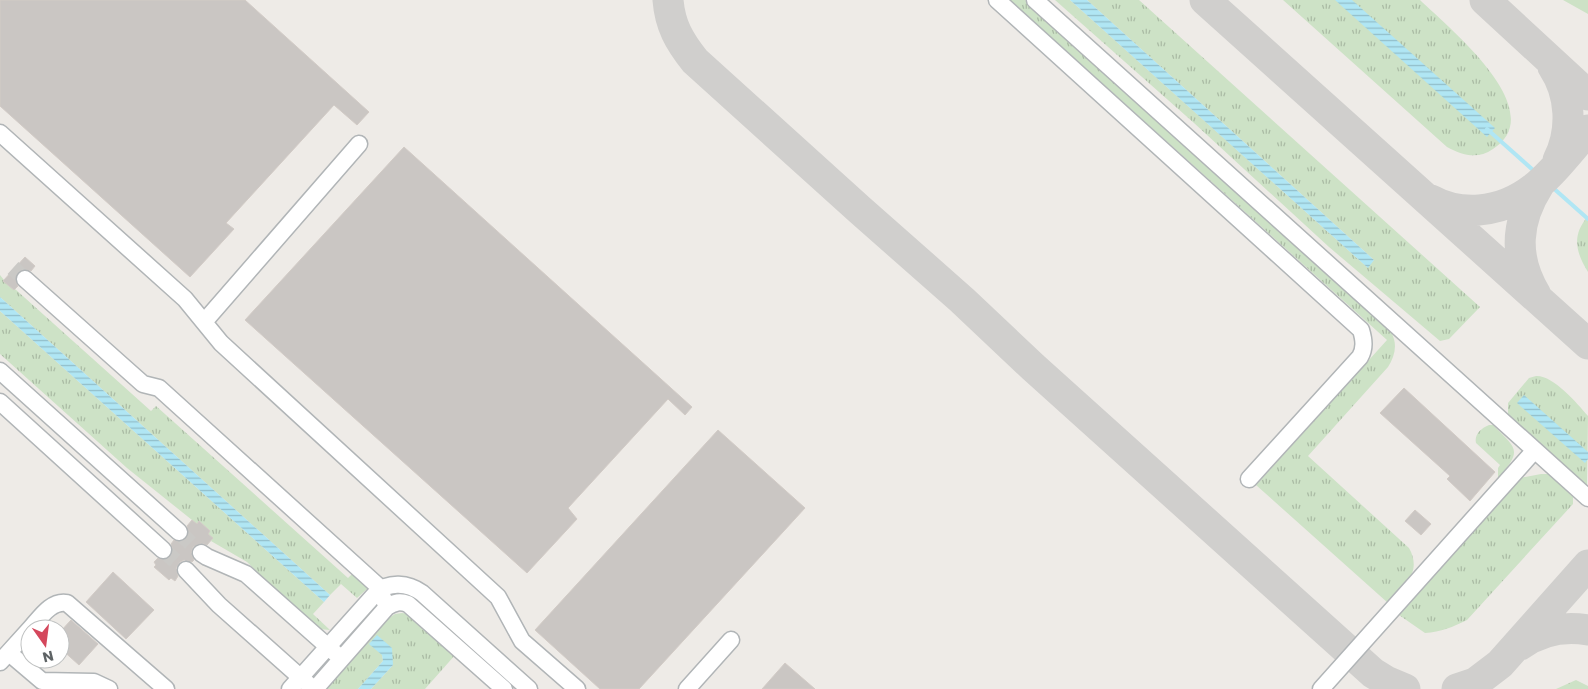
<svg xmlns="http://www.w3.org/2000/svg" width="1588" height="689" font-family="Poppins,sans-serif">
<defs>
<pattern id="grass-tufts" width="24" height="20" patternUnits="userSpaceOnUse" patternTransform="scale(1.25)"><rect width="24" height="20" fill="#cde2c6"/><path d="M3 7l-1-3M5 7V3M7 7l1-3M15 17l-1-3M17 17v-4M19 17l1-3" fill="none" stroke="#aabba4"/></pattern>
<pattern id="water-rules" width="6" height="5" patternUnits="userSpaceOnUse" patternTransform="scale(1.25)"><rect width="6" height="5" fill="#b0e6f4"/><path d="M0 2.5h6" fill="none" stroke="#92bec9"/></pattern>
</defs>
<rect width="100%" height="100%" fill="#eeebe7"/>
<path fill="url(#grass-tufts)" d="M1010,0h15l366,332c7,12 4,24 -3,35l-80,89 101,92c14,25 -6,39 -21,55l-132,-118 131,-145z
M1055,0h15l297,267 7,-7 -287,-260h52l341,307 -31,32 -9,2 -111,-94 -135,-124z
M1283,0h137c29,28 132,111 73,149 -16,11 -31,6 -46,-2z
M1563,0h25v14z
M1588,216v56c-13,-21 -16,-37 0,-56z
M0,275l4,5v1l10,9 1,-1 136,122 5,-5 192,172 6,-6 12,12 1,5 -10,9 -16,-14 -11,11 -330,-298z
M0,311l324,291 -11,12 17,16 -11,-1 -7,-4 -65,-63 -36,-21 2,-3 -5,-4 2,-3 -11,-10 -2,3 -70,-56 -127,-114z
M1536,376c17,-1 41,27 52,40l-1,70 -79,-72v-11l21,-25z
M1489,425h4c25,25 29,25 5,54v-11l2,-3 -24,-22c-2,-8 5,-15 13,-18z
M1541,474h9l23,23v7l-106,116c-14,7 -26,12 -42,13l-26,-18 121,-137z
M402,613l8,1 46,40 -31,35h-54l22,-24 -11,-10 1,6 -25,28h-33l64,-71 6,-4z
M1576,680l12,6v3h-32z"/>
<path fill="url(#water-rules)" d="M1070,0h17l287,260 -6,8z
M1335,0h17l143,128 -8,9z
M0,297l330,298 -6,7 -324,-291z
M1524,395l64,57v7l-3,4 -68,-60z
M377,635l15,13 1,17 -22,24h-13l25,-28 -1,-6 -13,-11z"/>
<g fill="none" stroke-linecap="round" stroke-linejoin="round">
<path stroke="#b0e6f4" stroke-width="4" d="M1487,129l101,90"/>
<path stroke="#d0cfcd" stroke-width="31" d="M668,0c2,25 11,41 27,61l165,149 102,90 71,67 340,306 13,8 19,8
M1205,0l383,344
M1485,0l103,95
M1553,67c18,27 20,64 5,93
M1431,200c14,8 32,11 48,10 52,-4 77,-44 109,-80
M1536,295c-23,-38 -20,-74 3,-110
M1520,645c20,-14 44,-19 68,-15
M1457,689l18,-6 25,-19 88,-99"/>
</g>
<path fill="#cac6c3" stroke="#d2cbc6" d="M0,0h245l124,112 -12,13 -23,-20 -108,118 8,6 -44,48 -190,-171z
M404,147l288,260 -7,8 -17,-16 -100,109 9,11 -50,54 -282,-253z
M25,257l10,9 -4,5 -9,-2 -4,3 -3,5 3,9 -4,4 -11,-9z
M1404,388l91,84 -25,29 -23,-22 3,-3 -70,-63z
M718,430l87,78 -166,181h-39l-65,-59z
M1415,510l16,14 -10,11 -16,-14z
M192,520l5,4 2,-3 11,10 -2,3 5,4 -6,7 -6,-2 -8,4 -2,6 3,7 -2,2 -8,-2 -4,2 -4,6 2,8 -3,5 -4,-3 -2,2 -15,-13 2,-2 -2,-3 4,-4 8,2 5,-4 2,-4 -2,-8 3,-4 8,2 5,-4 2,-4 -2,-8z
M113,572l41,38 -28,29 -40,-37z
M71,620l27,24 -19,21 -19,-17v-16z
M785,663l30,26h-53z"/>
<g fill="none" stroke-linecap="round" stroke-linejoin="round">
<path stroke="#cac9c6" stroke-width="16" stroke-dasharray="16 8" stroke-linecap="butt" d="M13,268l12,11
M179,532l22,21
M163,550l23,20"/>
<g stroke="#b1b5b7" stroke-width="19">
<path id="minor" d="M997,0l364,330c3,10 4,18 -1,27l-111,122
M1035,0l553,498
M0,133l185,166 36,44 277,254 24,44 55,48
M25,279l118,105 16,4 219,198 9,21
M204,322l155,-178
M0,371l179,161
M0,402l163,148
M201,553l6,4 39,17 89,79
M186,570l33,35 89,79
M30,629c10,-11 21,-29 37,-26l99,86
M9,653l33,28 52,1 15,7
M0,662l30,-33
M290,689l86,-96c13,-12 32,-10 46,0l107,96
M315,689l72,-82c8,-5 13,-6 21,-3l96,85
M687,689l44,-49
M1321,689l213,-238"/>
</g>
<use href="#minor" stroke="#fff" stroke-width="16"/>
</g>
<g transform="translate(45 644) rotate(166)"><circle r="24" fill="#ffffff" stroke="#bfc1c1"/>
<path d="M0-4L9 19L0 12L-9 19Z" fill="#d4475c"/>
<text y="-8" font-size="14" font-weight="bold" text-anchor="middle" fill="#5e6365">N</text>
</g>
</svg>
